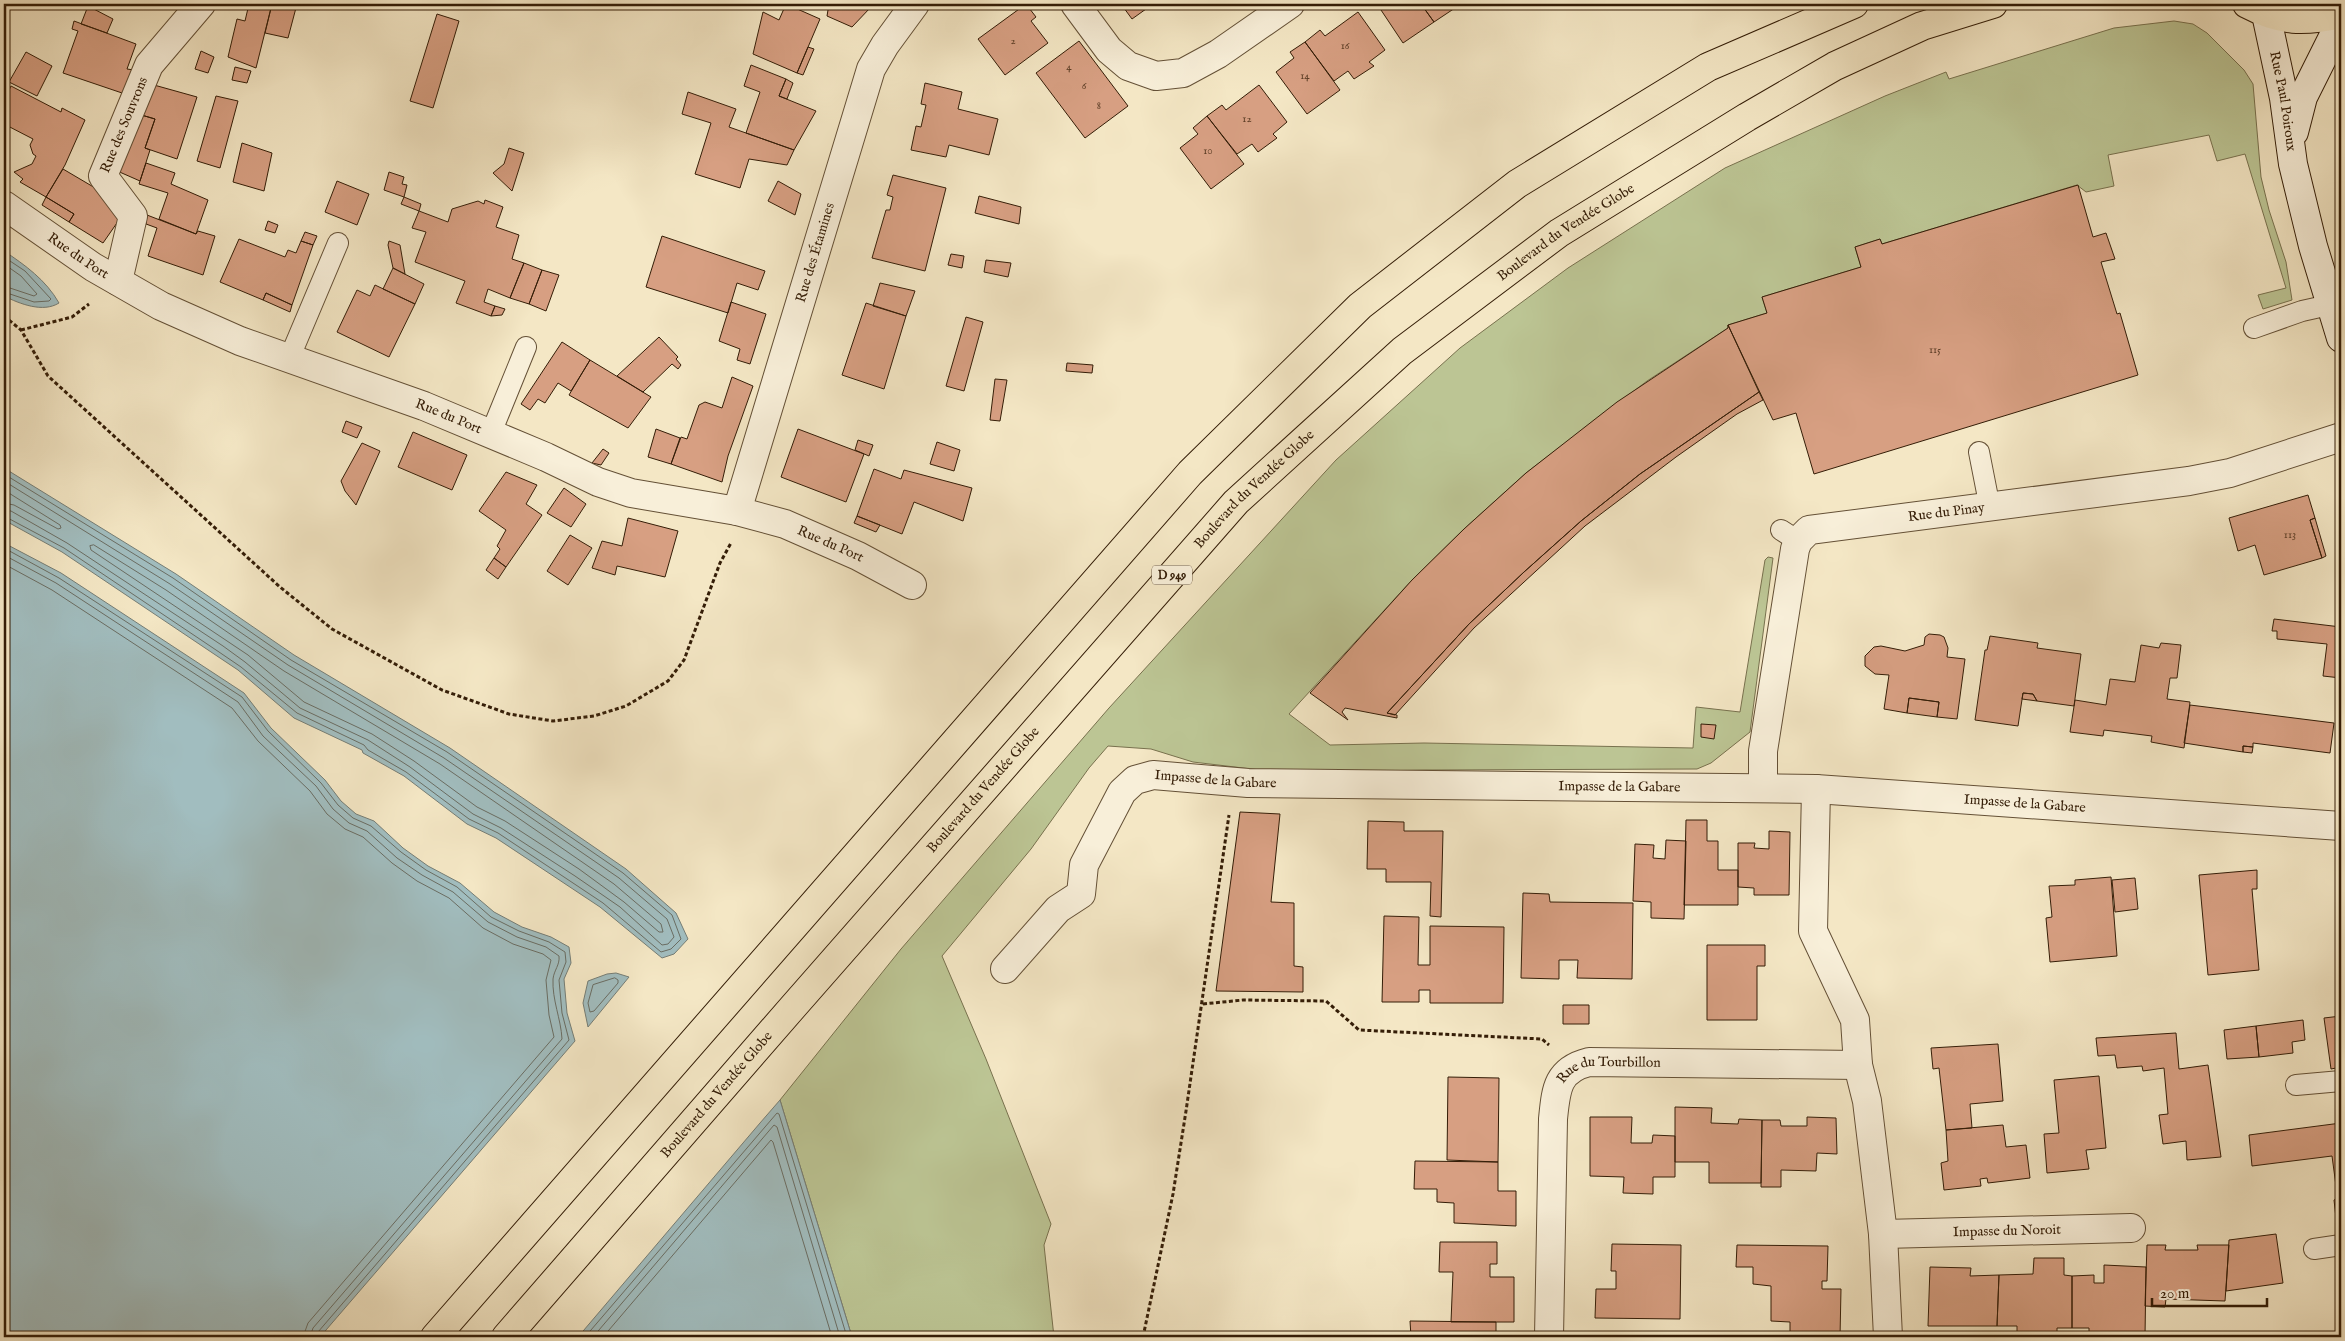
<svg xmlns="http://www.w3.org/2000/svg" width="2345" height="1341" font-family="'IM FELL English',serif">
<rect width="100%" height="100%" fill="#f4e7c5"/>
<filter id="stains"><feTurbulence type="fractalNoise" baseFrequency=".004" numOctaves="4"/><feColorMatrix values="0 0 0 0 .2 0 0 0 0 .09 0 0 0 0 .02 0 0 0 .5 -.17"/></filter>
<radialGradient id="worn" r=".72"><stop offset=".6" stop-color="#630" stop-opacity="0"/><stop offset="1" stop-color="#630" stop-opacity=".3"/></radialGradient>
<path fill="#bcc594" stroke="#78714e" d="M2174,21l19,3 14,9 37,37 9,14 8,93 8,33 17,52 6,38 -29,9 -5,-14 28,-7 -41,-134 -28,7 -8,-26 -101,20 6,31 -28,6 -9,-7 -195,59 -2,-5 -25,8 6,20 -99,30 5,16 -39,12v3l-81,53 -121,92 -62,56 -52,51 -123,134 41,31 94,-2 269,5 3,-41 44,5 25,-152 3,-3 5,1 -23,174 -39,31 -14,6 -273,1 -139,3 -92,-11 -42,-13 -43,-3 -19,22 -58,81 -89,107 44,103 65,165 -7,21 10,92h-202l-72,-237 121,-151 208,-241 227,-248 124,-112 108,-80 157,-100 160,-72 61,-24 3,7 165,-51z"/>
<path fill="#a1bdbf" stroke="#757d75" d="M4,251c21,14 42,29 55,52 -16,10 -39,1 -55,-7z
M4,468l172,106 118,81 156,93 176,121 50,44 12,26 -14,15 -12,4 -62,-51 -104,-69 -29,-14 -63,-48 -41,-23 -1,-3 -68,-32 -56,-48 -21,-14 -155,-104 -58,-32z
M4,543l57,30 183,120 27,35 54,52 16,21 15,13 18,7 29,27 25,18 32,17 34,29 28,15 29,10 18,10 2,16 -7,16 3,34 8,28 -255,296h-316z
M616,973l13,4 -41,50 -5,-24 5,-22 19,-7z
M780,1100l72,237h-274l182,-214z"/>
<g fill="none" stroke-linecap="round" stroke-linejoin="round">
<path stroke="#6a6d63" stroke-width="1" d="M4,257l21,14 26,28 -2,2 -15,1 -30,-10
M4,264l17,12 16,18 -3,2 -30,-10
M4,474l169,104 118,82 156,92 176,121 49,42 9,24 -10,10 -10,3 -58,-49 -105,-70 -29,-14 -63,-47 -38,-22 -4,-5 -67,-32 -56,-46 -22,-15 -155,-104 -60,-32
M4,481l166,103 118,81 156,93 175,120 48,41 7,18 -6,7 -6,1 -42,-38 -45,-31 -74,-48 -28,-14 -63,-47 -42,-27 -68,-32 -55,-46 -22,-16 -156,-103 -56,-32 -7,-1
M4,490l56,35 1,3 -3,1 -44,-24 -10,-2
M94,545l72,45 118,81 156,93 174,120 47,40 2,8h-4l-35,-30 -45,-33 -74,-48 -28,-14 -63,-46 -42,-27 -68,-32 -56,-47 -157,-105 -1,-4z
M4,548l55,30 183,119 26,34 53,52 17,22 15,13 18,8 30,26 25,18 31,17 34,30 28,14 30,11 16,10 1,10 -7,18 3,33 7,27 -251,292 -1,5
M4,555l52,28 182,119 25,34 53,50 17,23 16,14 18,8 30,27 25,17 31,17 35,30 29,15 29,10 13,9c1,9 -5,14 -6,23 -1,21 8,40 9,60l-249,289 -3,9
M4,564l48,26 180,118 26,33 52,50 17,23 18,15 18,8 29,26 25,18 32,17 34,30 30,16 30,10 8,6 -5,20 3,35 5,22 -246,286 -5,14
M615,978l3,2v3l-24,28 -4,1 -2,-9 5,-18z
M585,1337l192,-224 2,1 68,223
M593,1337l181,-212 3,2 63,210
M603,1337l168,-197 2,2 59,195"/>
</g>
<path fill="#d79f82" stroke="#341d07" d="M249,4h23l-16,64 -28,-11 9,-38 8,2z
M272,4h25l-9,34 -23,-5z
M786,4l34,15 -23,54 -44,-19 10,-42 16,8z
M829,4h32l9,4 -18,19 -25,-11z
M1026,4l10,13 -5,4 17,22 -43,32 -27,-36z
M1121,4h32l-21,15z
M1377,4h44l13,18 -31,21z
M1421,4h40l-27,18z
M88,6l25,13 -6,14 -26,-9z
M1358,12l27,38 -16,12 5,4 -20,13 -6,-8 -14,10 -29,-39 15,-12 5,6z
M437,14l22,7 -26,87 -23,-7z
M74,21l62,23 -9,25 7,1 -9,24 -62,-21 15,-42 -6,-2z
M1079,41l49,65 -43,32 -49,-65z
M1305,42l35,48 -33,24 -31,-42 18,-14 -4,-6z
M808,47l6,2 -11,26 -6,-2z
M201,51l13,6 -6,16 -13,-4z
M26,52l26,14 -15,30 -28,-14z
M751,65l35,14 -7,17 37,15 -22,39 -48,-17 14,-41 -16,-6z
M235,67l16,4 -4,12 -15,-3z
M786,79l7,4 -6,16 -8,-3z
M925,83l37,9 -4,17 40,10 -9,36 -40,-10 -3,12 -35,-7 5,-24 5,1 5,-22 -5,-1z
M154,85l43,12 -20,62 -32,-11 10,-29 -17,-5z
M1259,85l28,37 -14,12 4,4 -19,14 -6,-8 -15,10 -30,-38 15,-11 4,5z
M11,86l50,26 1,-4 23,12 -20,45 -19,32 -26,-15 3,-3 -9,-7 18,-8 4,-8 -3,-2 -3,-9 3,-6 -29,-15v-24z
M688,92l48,17 -7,18 65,23 -7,15 -38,-6 -9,29 -45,-14 16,-51 -29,-9z
M216,96l22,5 -18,67 -23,-7z
M138,114l17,5 -10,29 5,2 -10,31 -25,-11z
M1207,116l37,48 -33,25 -31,-41 18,-14 -5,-6z
M242,143l30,10 -8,38 -31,-9z
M509,148l15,5 -12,38 -19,-18 11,-9z
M146,163l29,10 -4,11 37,16 -12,34 -37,-15 9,-26 -29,-9z
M63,169l39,23 17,28 -16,23 -34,-21 5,-8 -28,-17z
M389,172l15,5 -2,7 5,1 -3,12 -20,-7z
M893,175l53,13 -21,83 -53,-13 14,-48h4l3,-13 -6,-2z
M337,181l32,13 -12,31 -32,-13z
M778,181l23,13 -6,21 -27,-14z
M2078,185l15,52 13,-4 9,26 -14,3 16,52 3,-1 18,62 -324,99 -18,-61 -23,7 -45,-95 39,-12 -5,-16 99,-30 -6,-20 25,-8 2,5z
M979,196l42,11 -2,17 -44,-11z
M46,197l28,17 -5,8 -27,-17z
M404,197l17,7 -2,7 -18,-7z
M485,200l18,7 -7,20 23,8 -7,24 12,4 -14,35 -22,-9 -4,13 11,4 -4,10 -35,-13 9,-22 -50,-19 11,-30 -14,-4 7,-17 29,11 4,-13 26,-8 6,3z
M147,215l49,19 2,-3 17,5 -12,39 -55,-19 9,-28 -11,-4z
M268,221l10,4 -3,8 -10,-3z
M305,232l12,4 -4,9 -12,-4z
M662,236l103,35 -7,19 -21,-7 -9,30 -82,-26z
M239,239l46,18 3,-7 8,3 5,-12 12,4 -21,60 -26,-12 -3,7 -43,-18z
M389,241l11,4 5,29 -12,-6 -5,-23z
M951,254l13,2 -2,12 -14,-3z
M986,260l25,3 -3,14 -24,-5z
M524,263l18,7 -13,34 -19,-6z
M393,268l31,16 -9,20 -32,-15z
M542,270l17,5 -13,36 -17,-7z
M880,283l35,8 -9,25 -33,-10z
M375,285l40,19 -26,53 -52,-25 20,-42 13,6z
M266,293l26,12 -2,7 -27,-12z
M731,302l35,12 -16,50 -13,-4 3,-11 -21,-8z
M866,303l40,13 -22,73 -42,-14z
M495,306l10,3 -3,6 -11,1z
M966,317l17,5 -19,69 -18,-5z
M1728,325l31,67 -119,82 -59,47 -57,51 -55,52 -82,89 10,2v3l-52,-10 -3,4 6,8 -38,-27 102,-113 52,-51 62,-56 91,-71 111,-74z
M659,337l19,20 -2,2 5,6 -3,4 -6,-5 -29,28 -26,-16z
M562,342l28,18 -19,31 -13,-8 -13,20 -7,-4 -8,11 -9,-6z
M590,360l61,37 -23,31 -59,-33z
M1067,363l26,2 -1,8 -26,-2z
M732,377l21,9 -25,70 -6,26 -51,-18 10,-27 6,2 12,-34 6,-3 17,6z
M995,379l12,1 -7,41 -10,-1z
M1759,392l4,8 -26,14 -61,43 -91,69 -111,102 -79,87 -8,-2 82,-89 55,-52 57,-51 59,-47z
M346,421l16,6 -5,11 -15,-6z
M656,429l24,9 -9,26 -23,-7z
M798,429l66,25 -18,48 -65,-25z
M413,432l54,23 -15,35 -54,-23z
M858,440l15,5 -4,11 -14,-6z
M937,442l23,8 -6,21 -24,-7z
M362,443l18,8 -24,54 -11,-14 -4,-10z
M603,449l6,4 -8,12 -9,-2z
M874,469l27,10 3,-9 68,18 -9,33 -49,-19 -12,32 -45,-18z
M506,472l31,13 -11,19 16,11 -36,52 -12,-9 6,-9 -3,-3 9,-16 -27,-19z
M564,488l22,16 -15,23 -24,-14z
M2308,495l7,23 -5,2 12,38 -58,17 -9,-30 -17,6 -9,-33z
M857,516l23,9 -4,7 -22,-9z
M628,518l50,13 -13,46 -48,-11 -2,9 -23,-7 10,-27 20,5z
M2315,518l11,38 -4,2 -12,-38z
M570,535l22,13 -24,37 -21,-14z
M494,558l12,9 -8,12 -12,-9z
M2274,619l67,8v51l-18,-2 4,-32 -50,-5v-8h-5z
M1929,634l11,1 4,2 4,11 -1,9 18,2 -8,60 -20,-2 2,-15 -30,-4 -2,15 -23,-4 5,-34 -14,-1 -10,-8v-10l9,-9 7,-1 24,5 19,-6 1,-8z
M1990,636l48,7 -1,5 44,6 -7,52 -37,-5 -4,-7 -10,-1 -5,33 -43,-6 10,-70h2z
M2161,643l20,2 -4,33h-7l-3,21 23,3 -6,46 -33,-6 1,-6 -48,-6 -1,6 -33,-4 5,-32 31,5 4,-26 25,3 6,-37 18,3z
M2023,693l10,1 4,7 -15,-2z
M1909,698l30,4 -2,15 -30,-4z
M2190,705l144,18 -4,30 -77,-10v4l-10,-1v6l-59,-9z
M1701,724l15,1 -2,14 -13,-2z
M2243,746l10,1 -1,6 -9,-1z
M1240,812l40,2 -9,88 23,1v63l9,1v25l-87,-1z
M1686,820h21v21h11v29h20v35h-54z
M1368,821l36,1v9h39l-2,86 -11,-1 1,-34h-45v-13h-19z
M1769,831l21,1 -1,63h-35v-7l-16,-1v-44h17l-1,5 15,1z
M1666,840l20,1 -2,78 -33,-1v-16l-18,-1 2,-57 19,1 -1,13 12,1z
M2257,870v19h-5l7,81 -51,5 -9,-100z
M2111,877l6,79 -67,6 -4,-44 6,-1 -3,-31 26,-1v-5z
M2135,878l3,31 -23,3 -3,-32z
M1523,893l26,1 1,8 83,1 -1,76 -55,-1 1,-18h-19v19l-38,-1z
M1384,916l35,1 -1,48h12v-39l74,1 -1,76h-73v-13h-11v12h-37z
M1707,945h58v21h-8v54h-50z
M1563,1005h26v19h-26z
M2341,1016v51l-10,2 -7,-51z
M2303,1020l2,20 -13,2 1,11 -34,4 -3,-31z
M2256,1026l3,31 -32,2 -3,-29z
M2176,1033l3,36 29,-4 13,92 -34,3 -1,-19 -23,3 -4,-29 9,-1 -4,-46 -21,3 -1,-5 -25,2 -2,-13 -17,1 -2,-18z
M1998,1044l5,57 -33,3 2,24 -26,2 -7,-62 -6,1 -2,-21z
M2099,1076l7,72 -20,2 3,19 -42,4 -3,-39 15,-1 -5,-53z
M1448,1077l51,1 -1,84 -51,-2z
M1675,1107l37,1 -1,15 27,1 1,-5 23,1 -1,63h-52v-21h-34z
M1590,1117h42l-1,26h21l1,-8 22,1v41h-22v17l-30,-1 1,-16 -34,-1z
M1807,1117l29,1 1,36 -20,-1 -1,18 -35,-1v17h-20l1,-67h18l1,6h26z
M2341,1123v73l-1,-10h-4l-4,-30 -80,10 -3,-31z
M2003,1125l3,22 20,-2 4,33 -42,5 -1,-5 -7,1 1,7 -37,4 -3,-27 7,-2 -2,-31z
M1415,1161l83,1v29h18v35l-62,-3v-20l-17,-1v-13h-23z
M2338,1198h3v17z
M2338,1198l3,19 -5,1 -2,-18z
M2276,1234l7,49 -57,8 3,-51z
M1440,1242h57v22h-7v13h24v45h-63l2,-50h-14z
M1612,1244l69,1 -1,74 -85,-1 1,-29h20v-18h-5z
M1737,1245l91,1 -1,35h-5v8h19l-1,48h-50v-15l-19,-1v-35l-18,-2v-17h-17z
M2147,1245h19l-1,5h33l-1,-5h32l-4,56 -59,-2 -1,8 -20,-1z
M2034,1258h30v17l8,1v52h-15v9h-40v-11h-20l2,-51 34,-1z
M2104,1265l42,2 -1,70h-56v-9h-17v-52l22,-1v8h10z
M1930,1267l41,1 -1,8 29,-1 -2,51h-69z
M1410,1321l86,1v15h-85z"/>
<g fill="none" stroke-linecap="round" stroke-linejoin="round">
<g stroke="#645036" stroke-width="22">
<path id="lane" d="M2254,328l48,-17 27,-6
M289,359l49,-116
M491,433l35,-86
M1979,452l11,56
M1781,530l17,11
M2296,1085l45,-4
M2314,1249l27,-4"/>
</g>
<g stroke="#645036" stroke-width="30">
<g id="street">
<path d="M1075,4l34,46 19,16 28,10 27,-3 35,-19 72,-50"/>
<path id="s1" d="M4,205l89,62 68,39 79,35 184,65 122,51 52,25 33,11 106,18 48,13 73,32 54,29"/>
<path id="s2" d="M118,281l15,-65 -30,-40 46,-111 52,-61"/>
<path id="s3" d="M737,511l134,-442 14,-24 30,-41"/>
<path id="s4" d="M1763,788v-37l32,-202 3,-8 11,-11 380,-49 41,-8 111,-36"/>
<path d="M1816,789l-3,142 42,89 3,45 9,36 16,133 5,103"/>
<path id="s5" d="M1005,969l53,-60 23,-15 3,-29 38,-73 13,-12 18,-5 95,8 568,6 525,37"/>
<path id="s6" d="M1883,1234l248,-6"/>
<path id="s7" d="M1549,1337l4,-218c3,-30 4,-49 36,-57l269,3"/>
</g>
</g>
<g stroke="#341d07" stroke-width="30">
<g id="secondary">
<path id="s8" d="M2266,14l18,84 9,66 20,82 28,92"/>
<path d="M2294,132l9,-35 38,-76"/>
</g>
</g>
<g stroke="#341d07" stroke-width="30">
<g id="primary">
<path d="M2247,4c34,18 57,18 94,10"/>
<path d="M435,1337l755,-864 170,-167 157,-122 191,-117 146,-63"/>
<path id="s9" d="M506,1337l286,-329 444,-506 166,-151 157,-118 188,-116 88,-51 87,-40 71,-22"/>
</g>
</g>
<path stroke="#341d07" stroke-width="3" stroke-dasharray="4 2.5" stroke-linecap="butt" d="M4,316l17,14 27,46 232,211 52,42 110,61 67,24 44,7 41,-5 32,-10 42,-25 16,-21 36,-97 11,-20
M21,330l51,-13 17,-13
M1203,1004l40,-4 83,1 33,29 183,9 7,6
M1143,1337l30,-143 13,-83 43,-296"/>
<use href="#lane" stroke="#f8efd9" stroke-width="20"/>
<use href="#street" stroke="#f8efd9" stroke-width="28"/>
<use href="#secondary" stroke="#f8efd9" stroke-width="28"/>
<use href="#primary" stroke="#f4e7c5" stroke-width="28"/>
</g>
<g text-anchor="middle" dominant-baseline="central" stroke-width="4" stroke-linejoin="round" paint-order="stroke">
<g font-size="11" fill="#5d3e26">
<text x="1013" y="41">2</text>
<text x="1345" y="46">16</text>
<text x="1069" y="67">4</text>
<text x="1305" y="76">14</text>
<text x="1084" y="86">6</text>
<text x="1099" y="106">8</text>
<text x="1247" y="119">12</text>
<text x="1208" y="151">10</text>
<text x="1935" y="350">115</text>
<text x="2290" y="535">113</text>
</g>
<rect fill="#f8efd9" stroke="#6f5c46" stroke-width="1" x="1152" y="565.5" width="40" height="19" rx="4"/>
<g font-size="12" font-weight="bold" fill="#341d07">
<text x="1172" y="575">D 949</text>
</g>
<g font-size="14" fill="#341d07" stroke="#f8efd9">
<text stroke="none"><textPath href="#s8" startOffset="89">Rue Paul Poiroux</textPath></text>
<text stroke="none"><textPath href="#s2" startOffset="172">Rue des Souvrons</textPath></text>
<text stroke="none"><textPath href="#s9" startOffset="1536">Boulevard du Vendée Globe</textPath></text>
<text stroke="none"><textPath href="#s3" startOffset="270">Rue des Étamines</textPath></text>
<text stroke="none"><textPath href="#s1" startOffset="90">Rue du Port</textPath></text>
<text stroke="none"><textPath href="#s1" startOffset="495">Rue du Port</textPath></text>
<text stroke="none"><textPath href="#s9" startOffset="1131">Boulevard du Vendée Globe</textPath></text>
<text stroke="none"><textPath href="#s4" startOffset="404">Rue du Pinay</textPath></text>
<text stroke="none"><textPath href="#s1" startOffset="900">Rue du Port</textPath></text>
<text stroke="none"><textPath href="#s5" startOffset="318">Impasse de la Gabare</textPath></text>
<text stroke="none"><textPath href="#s5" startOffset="722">Impasse de la Gabare</textPath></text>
<text stroke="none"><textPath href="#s9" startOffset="726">Boulevard du Vendée Globe</textPath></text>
<text stroke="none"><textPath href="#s5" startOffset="1128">Impasse de la Gabare</textPath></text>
<text stroke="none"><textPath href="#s7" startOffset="310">Rue du Tourbillon</textPath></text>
<text stroke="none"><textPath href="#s9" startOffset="321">Boulevard du Vendée Globe</textPath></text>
<text stroke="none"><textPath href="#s6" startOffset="124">Impasse du Noroit</textPath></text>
</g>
</g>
<rect width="2345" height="1341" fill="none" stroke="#f4e7c5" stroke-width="20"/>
<rect x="5" y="5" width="2335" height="1331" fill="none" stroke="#341d07" stroke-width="2.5"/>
<rect x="10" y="10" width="2325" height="1321" fill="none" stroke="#341d07"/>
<path d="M2152 1298v8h115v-8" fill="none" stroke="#341d07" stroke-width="2.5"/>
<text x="2160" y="1298" font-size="15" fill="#341d07" stroke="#f8efd9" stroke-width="4" paint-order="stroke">20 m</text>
<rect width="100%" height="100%" filter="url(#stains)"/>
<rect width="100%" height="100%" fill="url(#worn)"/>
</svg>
